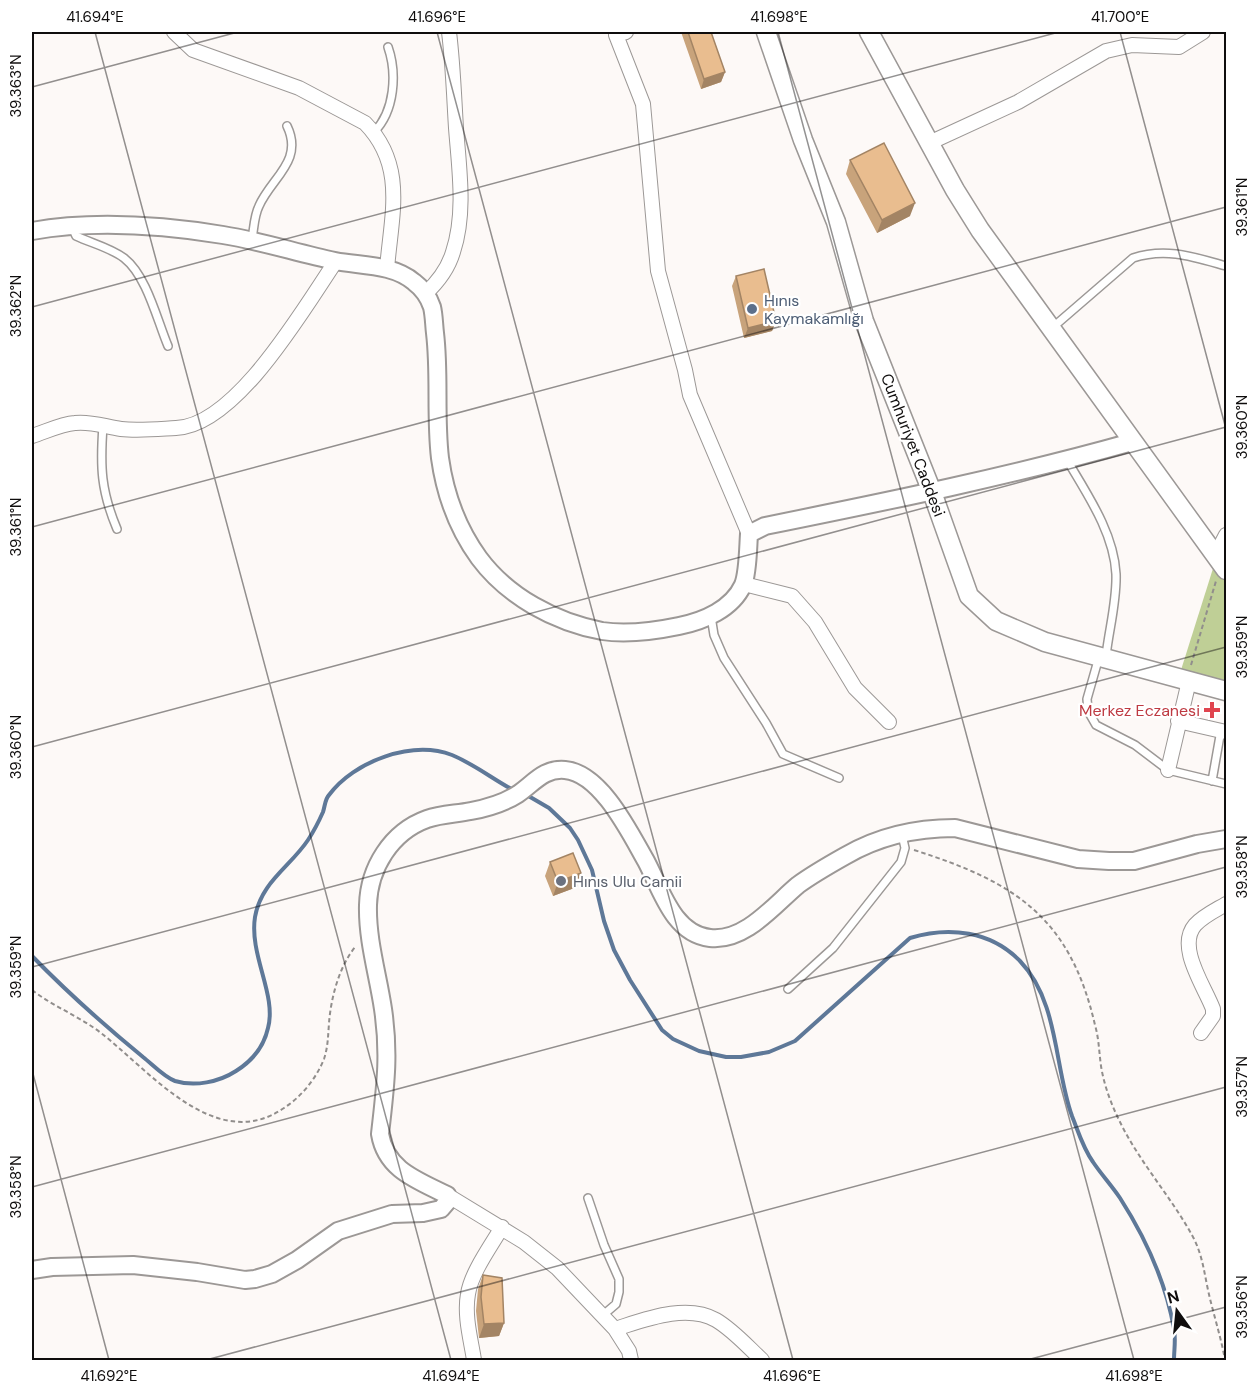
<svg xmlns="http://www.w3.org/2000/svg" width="1258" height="1392" font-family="'DM Sans',sans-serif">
<rect width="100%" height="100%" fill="#fdf9f7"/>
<path fill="#bfcf96" d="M1216,559l10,14v109l-45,-12z"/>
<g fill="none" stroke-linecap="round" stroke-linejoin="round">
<path stroke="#5e7898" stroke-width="4" d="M525,794l24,14 21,20 8,12 14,30 12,51 10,29 16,30 32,50 11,9 26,12 27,6h15l28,-5 26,-11 115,-103c39,-12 81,-7 110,23 39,41 34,105 52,155 6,15 11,32 21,46 8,12 19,24 27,36 25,39 46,85 54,131 2,10 0,21 0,31
M32,956c35,36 72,69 111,101 9,7 21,20 32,24 20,6 44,1 61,-10 16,-10 28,-25 32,-43 9,-33 -19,-73 -13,-111 6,-35 35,-50 53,-77 6,-9 11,-19 15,-28 2,-6 2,-13 6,-17 25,-34 83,-55 123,-40 22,9 42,25 63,36"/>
<g stroke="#9c9896" stroke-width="10">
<path id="service" d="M374,132c21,-21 23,-59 14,-85
M72,227l4,9c15,7 35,12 48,22 23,18 33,62 44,88
M252,239c2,-11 2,-23 7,-33 12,-28 45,-45 28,-80
M1052,328l81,-70c33,-11 61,-1 93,8
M103,426c-3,41 -2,65 14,103
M1067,460c20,34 47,73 49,114 1,27 -7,55 -10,82
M711,616l3,19 10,23 42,65 17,31 56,24
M1099,657l-12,42 1,12 8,14 39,20 33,25 58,14
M1212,781l9,-51
M788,989l45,-41 68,-86 4,-14 -3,-13
M588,1198l16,47 15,34v13l-3,12 -14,12"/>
</g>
<g stroke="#9c9896" stroke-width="16">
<path id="minor" d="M174,32l19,18 106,38 66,35c42,43 26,93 22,146
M626,32l-10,3 27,69 15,167 27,99 5,25 59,139
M929,143l89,-41 88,-51 26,-6 47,2 24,-15
M425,294c13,-12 23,-25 28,-42 13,-39 6,-84 3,-124 -2,-32 -3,-64 -7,-96
M32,436c13,-4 29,-12 43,-13 16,-2 31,4 46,6 17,2 37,0 55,-1 60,-2 128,-120 160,-167
M1215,556l11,-21
M744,584l48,12 23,26 40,66 34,34
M1178,721l48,11
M1168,770l21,-89
M1201,1033l12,-17v-7c-8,-22 -37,-62 -18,-84 8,-9 21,-15 31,-21
M447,1195l77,47 33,26 58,61 14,22 2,9
M615,1329c29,-9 71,-26 101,-9 17,10 32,27 46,40
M474,1360c-3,-20 -10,-44 -6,-66 3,-21 23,-48 34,-67"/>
</g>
<g stroke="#9c9896" stroke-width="20">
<path id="tertiary" d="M32,231c62,-11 129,-6 191,4 38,6 74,18 112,26 26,5 58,3 79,21 8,6 15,16 18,25 2,8 2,18 3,26 5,42 0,83 5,125 5,36 18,71 39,100 29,39 76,64 123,73 25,4 53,0 77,-5 25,-5 53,-17 64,-41 5,-12 5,-37 6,-51l16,-8c124,-25 246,-50 367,-84
M32,1270l20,-3 81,-2 64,7 48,8 10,-1 17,-5 25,-14 41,-29 54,-17 31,-1 18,-4 6,-7v-7c-30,-15 -61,-25 -67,-61 5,-45 10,-78 3,-125 -5,-34 -16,-69 -15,-104 1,-37 23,-73 59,-86 14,-5 29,-5 44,-8 16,-3 33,-8 47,-17 16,-11 26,-26 47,-24 36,3 65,63 81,91 15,28 27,73 64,77 35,4 64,-33 88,-53 15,-11 31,-20 47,-29 34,-20 71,-28 110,-28l123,31 31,2h25l63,-17 29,-5"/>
</g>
<g stroke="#9c9896" stroke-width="21">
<path id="secondary" d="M766,32l37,108 33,82 28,99 68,171 37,104 27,25 49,21 181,49
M869,32l86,158 25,40 246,340"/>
</g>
<path stroke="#918e8c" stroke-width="2" stroke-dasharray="4.5 3" stroke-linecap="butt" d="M1191,665l25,-84
M914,850c101,32 156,67 181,175 4,14 4,27 6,41 3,19 10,38 19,56 20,41 52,76 73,115 9,17 11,34 15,53 5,23 13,47 17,70
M32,990c22,17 47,26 69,43 49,38 115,122 183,75 17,-11 32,-29 40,-49 4,-12 4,-23 5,-36 2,-25 10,-57 27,-77"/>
<use href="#service" stroke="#fff" stroke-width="7"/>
<use href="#minor" stroke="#fff" stroke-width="14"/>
<use href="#tertiary" stroke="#fff" stroke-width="16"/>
<use href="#secondary" stroke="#fff" stroke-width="18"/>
</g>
<path fill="#c8a37b" d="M681,32h30l14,40 -4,10 -20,7z
M850,160l60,56 -33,17 -31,-59z
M736,276l40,45 -4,10 -28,7 -12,-52z
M550,862l31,11 -4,14 -24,9 -8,-20z
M483,1275l21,48 -5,13 -20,2 -3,-27 2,-22z"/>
<path fill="#a38464" d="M725,72l-4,10 -20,7 3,-10z
M915,203l-5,13 -33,17 5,-13z
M776,321l-4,10 -28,7 4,-10z
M581,873l-4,14 -24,9 5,-14z
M504,1323l-5,13 -20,2 5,-14z"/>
<path fill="#e9bd8f" stroke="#a38464" stroke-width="1.5" d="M688,32h23l14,40 -21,7z
M884,143l31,60 -33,17 -32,-60z
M764,269l12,52 -28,7 -12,-52z
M573,853l8,20 -23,9 -8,-20z
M483,1275l19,3 2,45 -20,1 -3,-27z"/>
<path fill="none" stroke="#0f0d0d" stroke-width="1.5" stroke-opacity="0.45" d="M95,32l356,1328M437,32l356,1328M778,32l356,1328M1120,32l106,397M32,87l206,-55M32,307l1027,-275M32,527l1194,-320M32,747l1194,-320M32,967l1194,-320M32,1070l77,290M32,1187l1194,-320M206,1360l1020,-273M1027,1360l199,-53"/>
<circle fill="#5c6f8a" stroke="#fff" stroke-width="2" cx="752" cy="309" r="6"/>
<path fill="#e0444e" stroke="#fff" stroke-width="2" d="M1209 701h6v6h6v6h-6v6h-6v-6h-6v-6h6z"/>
<circle fill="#6b7280" stroke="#fff" stroke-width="2" cx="561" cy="881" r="6"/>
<g text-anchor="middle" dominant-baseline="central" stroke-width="4.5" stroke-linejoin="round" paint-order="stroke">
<g font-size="16" fill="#4e5e75" stroke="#fff" text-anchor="start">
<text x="764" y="300">Hınıs<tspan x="764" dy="18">Kaymakamlığı</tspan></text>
</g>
<g font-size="16" fill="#0f0d0d" stroke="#fff">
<text transform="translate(913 445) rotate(69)">Cumhuriyet Caddesi</text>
</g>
<g font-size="16" fill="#be3a42" stroke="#fff" text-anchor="end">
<text x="1200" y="710">Merkez Eczanesi</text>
</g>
<g font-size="16" fill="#5b616d" stroke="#fff" text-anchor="start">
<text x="573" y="881">Hınıs Ulu Camii</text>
</g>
</g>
<rect width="1258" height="1392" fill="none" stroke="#ffffff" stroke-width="66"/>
<g transform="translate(1177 1311) rotate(345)" stroke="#ffffff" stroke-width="4.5" paint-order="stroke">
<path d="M0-4.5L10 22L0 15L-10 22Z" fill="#0f0d0d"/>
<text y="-9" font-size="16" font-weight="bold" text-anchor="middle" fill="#0f0d0d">N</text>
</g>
<rect x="33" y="33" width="1192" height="1326" fill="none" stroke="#0f0d0d" stroke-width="2"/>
<g font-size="15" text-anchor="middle" fill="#0f0d0d">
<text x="95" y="22">41.694°E</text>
<text x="437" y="22">41.696°E</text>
<text x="779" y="22">41.698°E</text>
<text x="1120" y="22">41.700°E</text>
<text transform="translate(16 86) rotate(-90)" y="5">39.363°N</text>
<text transform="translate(1242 207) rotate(-90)" y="5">39.361°N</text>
<text transform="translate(16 306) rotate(-90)" y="5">39.362°N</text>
<text transform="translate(1242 427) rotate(-90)" y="5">39.360°N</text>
<text transform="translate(16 527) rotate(-90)" y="5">39.361°N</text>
<text transform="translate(1242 647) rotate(-90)" y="5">39.359°N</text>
<text transform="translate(16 747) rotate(-90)" y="5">39.360°N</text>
<text transform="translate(1242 867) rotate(-90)" y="5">39.358°N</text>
<text transform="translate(16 967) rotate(-90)" y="5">39.359°N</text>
<text transform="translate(1242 1087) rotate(-90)" y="5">39.357°N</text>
<text transform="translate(16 1187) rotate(-90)" y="5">39.358°N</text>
<text transform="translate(1242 1307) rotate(-90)" y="5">39.356°N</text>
<text x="109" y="1381">41.692°E</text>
<text x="451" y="1381">41.694°E</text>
<text x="792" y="1381">41.696°E</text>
<text x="1134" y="1381">41.698°E</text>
</g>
</svg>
